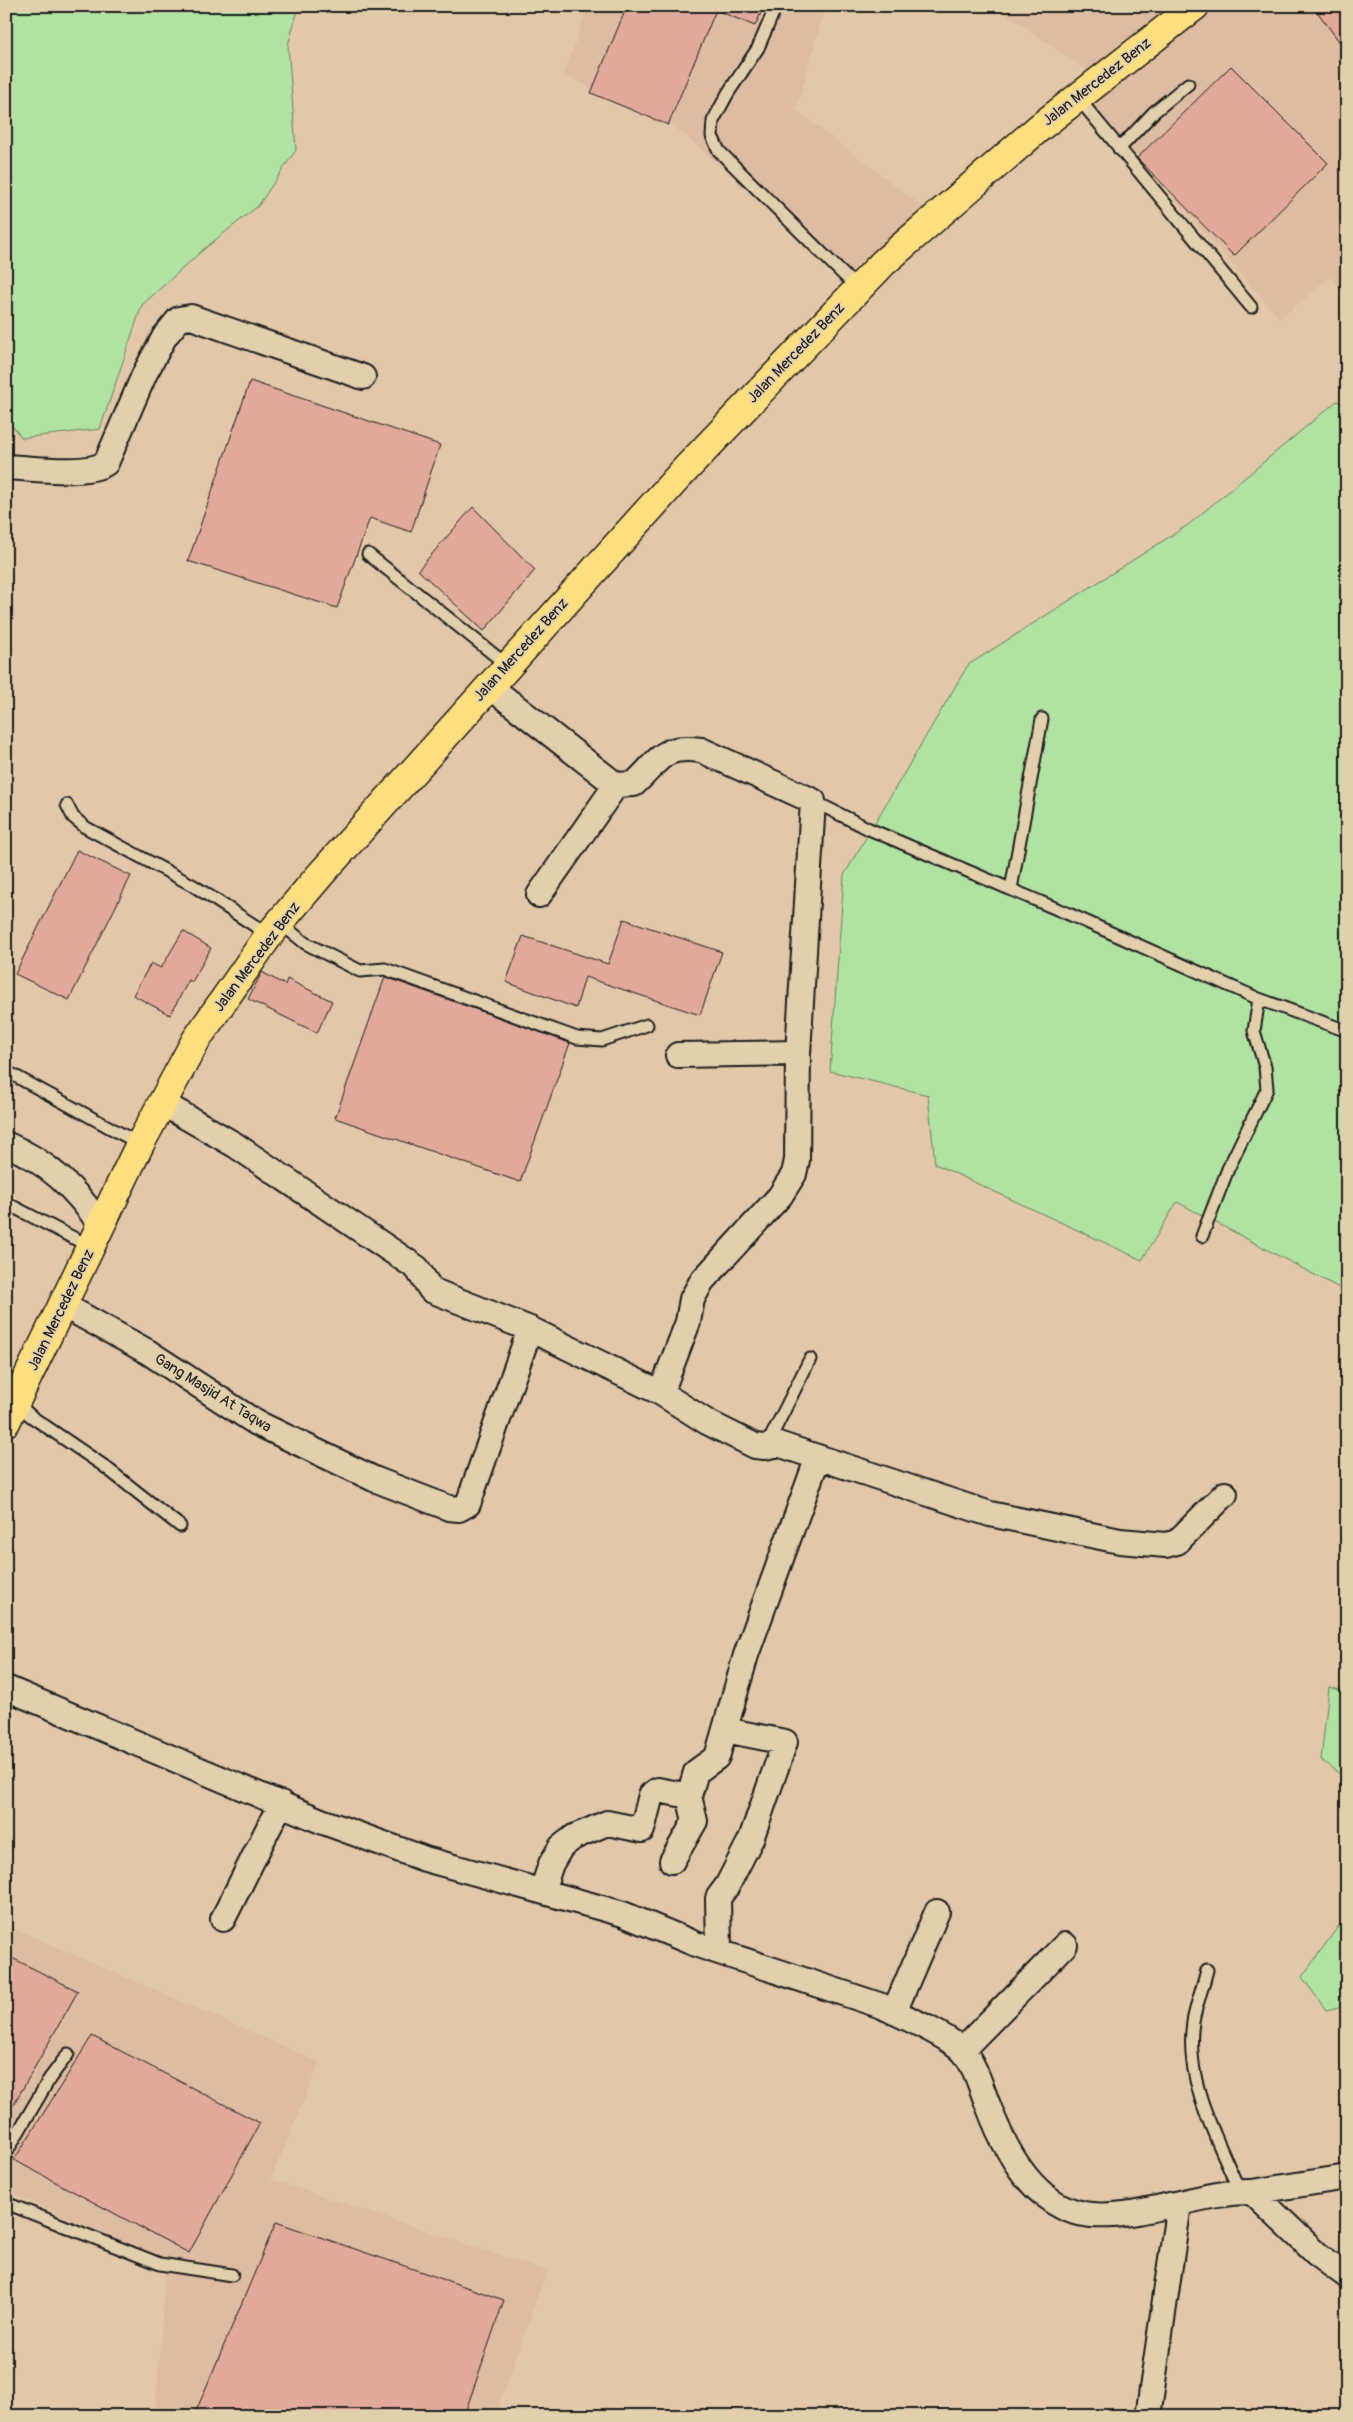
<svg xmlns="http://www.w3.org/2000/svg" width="1353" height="2422" font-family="Pangolin,sans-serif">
<rect width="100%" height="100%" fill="#e2c8a9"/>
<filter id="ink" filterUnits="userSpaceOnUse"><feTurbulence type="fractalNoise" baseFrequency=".02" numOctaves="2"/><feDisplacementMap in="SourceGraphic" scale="10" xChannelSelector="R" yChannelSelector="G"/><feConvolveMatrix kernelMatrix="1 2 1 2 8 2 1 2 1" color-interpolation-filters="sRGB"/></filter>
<g filter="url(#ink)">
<path fill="#debca1" d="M588,6h238l-30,104 131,100 -80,64 -178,-152 -105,-47z
M996,6h351v289l-17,-18 -50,42 -203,-233 10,-15z
M6,1925l314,137 -49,117 276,92 -52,145h-340l11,-156 -160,-69z"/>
<path fill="#b0e2a2" stroke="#667f5f" d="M6,6h293l-11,39 8,105 -38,56 -54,43 -62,56 -42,124 -78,9 -16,-20z
M1337,401l10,5v886l-170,-90 -35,58 -207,-96 -7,-69 -98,-24 14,-196 124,-210 220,-140z
M1329,1687l18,5v87l-26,-19z
M1347,1914v91l-21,5 -24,-33z"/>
<path fill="#e1a999" stroke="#1c1c1c" d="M627,6h137l-9,20 -39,-16 -48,115 -77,-32z
M1313,6h34v46z
M1231,66l97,97 -94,93 -97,-98z
M250,381l190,64 -29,87 -41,-14 -33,90 -149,-47z
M473,507l62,63 -51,61 -66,-61z
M77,850l54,26 -62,124 -54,-26z
M624,919l98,33 -22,63 -115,-38 -9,31 -70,-26 17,-46 85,28z
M183,931l28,17 -19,34 -3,-2 -19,35 -37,-20 18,-32 10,5z
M262,972l23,13 2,-6 45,22 -15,32 -69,-34z
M385,977l185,66 -50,139 -185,-64z
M6,1955l72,36 -72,127z
M92,2036l168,87 -71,130 -175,-93z
M276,2222l228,78 -40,116h-270z"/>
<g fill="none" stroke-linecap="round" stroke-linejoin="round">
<g stroke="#1c1c1c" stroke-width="15">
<path id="service" d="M776,6l-18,42 -30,45 -15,28 -1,15 7,15 139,138
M1078,98l173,209
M1119,149l35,-37 34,-28
M368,554l139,111
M813,801l56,28 202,86 188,84 88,32
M67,805l6,12 12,10 109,59 75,49
M1011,889l31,-170
M280,923l25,20 55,28 25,-2 192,69 25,2 45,-15
M6,1071l134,73
M6,1203l85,44
M1202,1236l26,-67 39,-80 -2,-22 -11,-36 5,-32
M16,1403l16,14 72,49 76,60
M767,1445l43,-86
M1207,1970c-4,17 -11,35 -14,52 -9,60 24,116 47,170
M6,2153l44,-75 18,-24
M6,2203l154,61 72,11"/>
</g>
<g stroke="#1c1c1c" stroke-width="28">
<path id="minor" d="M6,467c25,1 81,9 100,-4l39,-90 20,-37 14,-17 12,-2 172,60
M489,686l127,99 18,-1c27,-24 26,-39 67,-34l112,51 -15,252 -1,107 -3,14 -14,22 -78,85 -10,18 -4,23 -27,71
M539,895l77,-110
M678,1055l120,-2
M162,1103l73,42 182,123 14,22 99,39 131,64 46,29 48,24 10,1 13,-3 212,70 130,27 46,4 11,-3 48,-48
M6,1144c42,18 70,45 95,82
M63,1305l85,47 107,70 119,57 75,29 10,1 9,-5 62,-175
M6,1688l315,133 104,38 198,55 75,31 184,61c19,9 66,30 80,44 13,14 19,38 26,55 17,46 47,105 103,110 52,4 111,-24 161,-23l95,-15
M672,1861l23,-40 -6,-25
M542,1891l9,-27 10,-17 13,-10 33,-14 35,7 9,-35 7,-5 31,6 7,-24 21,-15 29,-102 72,-198
M223,1919l58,-116
M719,1951l-1,-53 9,-12 24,-47 34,-97 -60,-12
M894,2012l43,-100
M962,2050l103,-105
M1252,2192l65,62 30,22
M1148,2416l31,-212"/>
</g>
<g stroke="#1c1c1c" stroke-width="31">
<path id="primary" d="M6,1422l134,-278 56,-104 73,-105 51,-60 361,-401 202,-211 157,-136 155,-121"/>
</g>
<use href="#service" stroke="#e2d0ad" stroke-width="11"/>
<use href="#minor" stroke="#e2d0ad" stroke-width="24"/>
<use href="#primary" stroke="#fedf80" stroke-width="28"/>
</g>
</g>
<g text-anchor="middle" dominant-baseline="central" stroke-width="4" stroke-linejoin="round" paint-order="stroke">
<g font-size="15" fill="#1c1c1c" stroke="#e2d0ad">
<text transform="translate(1097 82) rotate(-38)">Jalan Mercedez Benz</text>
<text transform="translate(796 353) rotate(-46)">Jalan Mercedez Benz</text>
<text transform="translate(521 650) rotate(-48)">Jalan Mercedez Benz</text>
<text transform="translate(257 957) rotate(-53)">Jalan Mercedez Benz</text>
<text transform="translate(61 1310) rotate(-64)">Jalan Mercedez Benz</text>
<text transform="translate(213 1393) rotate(32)">Gang Masjid At Taqwa</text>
</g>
</g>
<rect width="1353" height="2422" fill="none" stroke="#e2d0ad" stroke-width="25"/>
<rect x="12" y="12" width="1328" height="2397" fill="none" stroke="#1c1c1c" stroke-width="2" filter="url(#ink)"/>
</svg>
